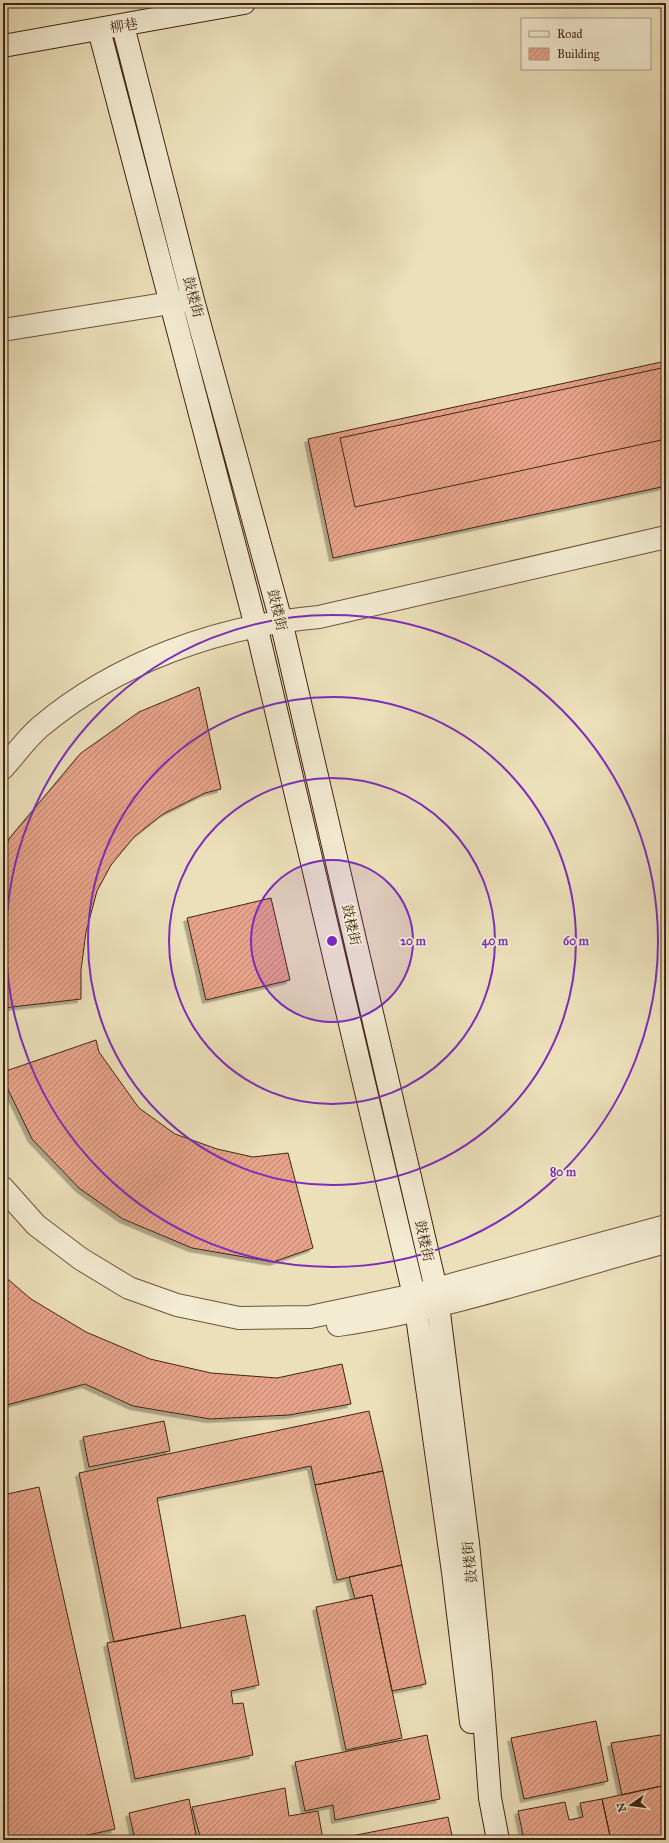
<svg xmlns="http://www.w3.org/2000/svg" width="669" height="1843" font-family="'IM FELL Great Primer','Noto Serif SC',serif">
<defs>
<pattern id="building-hatch" width="6" height="6" patternUnits="userSpaceOnUse"><rect width="6" height="6" fill="#e7a389"/><path d="M-1 1l2-2M0 6l6-6M5 7l2-2" fill="none" stroke="#bd856f"/></pattern>
<filter id="shadow"><feDropShadow dx="-3.5" dy="3.5" stdDeviation="0" flood-color="#0004"/></filter>
</defs>
<rect width="100%" height="100%" fill="#ece0ba"/>
<filter id="stains"><feTurbulence type="fractalNoise" baseFrequency=".005" numOctaves="4"/><feColorMatrix values="0 0 0 0 .2 0 0 0 0 .09 0 0 0 0 .02 0 0 0 .5 -.17"/></filter>
<radialGradient id="worn" r=".72"><stop offset=".6" stop-color="#630" stop-opacity="0"/><stop offset="1" stop-color="#630" stop-opacity=".3"/></radialGradient>
<path fill="url(#building-hatch)" stroke="#402514" filter="url(#shadow)" d="M666,361v125l-333,72 -25,-119z
M666,367v72l-311,68 -15,-69z
M199,687l22,102 -16,4 -42,21 -29,23 -23,28 -14,26 -11,41 -5,38v29l-78,9v-154l6,-15 72,-86 58,-41z
M271,898l19,82 -84,20 -19,-82z
M96,1040l3,12 40,56 36,26 42,15 36,8 35,-4 25,95 -40,14 -81,-14 -69,-29 -44,-31 -47,-49 -29,-60v-7z
M3,1275l28,24 55,33 64,27 61,14 66,5 65,-14 9,40 -62,11 -79,4 -77,-13 -48,-22 -82,22z
M369,1411l14,60 -68,14 -4,-19 -154,32 24,130 -67,14 -35,-169z
M164,1421l6,30 -81,16 -6,-30z
M383,1471l19,94 -65,15 -22,-95z
M39,1487l76,342 -49,11h-63v-345z
M402,1565l24,119 -34,7 -20,-96 -17,4 -6,-22z
M372,1595l30,143 -56,12 -30,-143z
M245,1615l14,70 -28,6 2,13 10,-1 10,52 -118,24 -28,-136z
M596,1721l12,60 -84,18 -13,-61z
M666,1734v51l-44,10 -11,-52z
M427,1735l13,64 -105,21 -2,-15 -28,6 -10,-49z
M666,1785v55h-55l-9,-41z
M285,1788l4,28 29,-5 5,29h-122l-9,-33z
M189,1799l8,41h-62l-6,-27z
M602,1799l9,41h-87l-6,-29 47,-9 4,18 14,-3 -3,-14z
M448,1817l5,23h-122z"/>
<g fill="none" stroke-linecap="round" stroke-linejoin="round">
<g stroke="#6b543e" stroke-width="24">
<path id="street" d="M3,330l186,-30
M3,768c12,-13 23,-29 37,-41 77,-65 179,-101 279,-110l347,-80
M3,1188l33,37 45,34 48,29 48,17 62,13 71,-1 104,-22 252,-69
M338,1325c109,-16 215,-52 321,-81"/>
</g>
<g stroke="#402514" stroke-width="24">
<path id="secondary" d="M123,26l70,274 88,321 155,668 32,254 13,133 9,122 8,42
M99,30l160,608 155,657 39,277 18,150
M3,46l241,-43"/>
</g>
<use href="#street" stroke="#f3ebd2" stroke-width="22"/>
<use href="#secondary" stroke="#f3ebd2" stroke-width="22"/>
</g>
<circle cx="332" cy="941" r="81" fill="#7b2cbf" fill-opacity=".12"/>
<g fill="none" stroke="#7b2cbf" stroke-width="2">
<circle cx="332" cy="941" r="81"/>
<circle cx="332" cy="941" r="163"/>
<circle cx="332" cy="941" r="244"/>
<circle cx="332" cy="941" r="326"/>
</g>
<g text-anchor="middle" dominant-baseline="central" stroke-width="3.5" stroke-linejoin="round" paint-order="stroke">
<g font-size="14" fill="#402514" stroke="#f3ebd2">
<text transform="translate(124 26) rotate(-10)">柳巷</text>
<text transform="translate(193 297) rotate(75)">鼓楼街</text>
<text transform="translate(277 610) rotate(76)">鼓楼街</text>
<text transform="translate(351 925) rotate(77)">鼓楼街</text>
<text transform="translate(424 1241) rotate(77)">鼓楼街</text>
<text transform="translate(470 1562) rotate(-96)">鼓楼街</text>
</g>
</g>
<circle cx="332" cy="941" r="6" fill="#7b2cbf" stroke="#f3ebd2" stroke-width="2"/>
<g font-size="12" text-anchor="middle" font-weight="bold" fill="#7b2cbf" stroke="#f3ebd2" stroke-width="3.5" stroke-linejoin="round" paint-order="stroke">
<text x="413" y="945">20 m</text>
<text x="495" y="945">40 m</text>
<text x="576" y="945">60 m</text>
<text x="563" y="1176">80 m</text>
</g>
<rect width="669" height="1843" fill="none" stroke="#ece0ba" stroke-width="16"/>
<rect x="4" y="4" width="661" height="1835" fill="none" stroke="#402514" stroke-width="2"/>
<rect x="8" y="8" width="653" height="1827" fill="none" stroke="#402514"/>
<rect x="521" y="18" width="130" height="52" fill="#f3ebd2" stroke="#ab9c86"/>
<rect x="529" y="31" width="20" height="6" fill="#f3ebd2" stroke="#ab9c86"/>
<text x="557" y="38" font-size="12" fill="#402514">Road</text>
<rect x="529" y="48" width="20" height="12" fill="url(#building-hatch)" stroke="#ab9c86"/>
<text x="557" y="58" font-size="12" fill="#402514">Building</text>
<g transform="translate(631 1805) rotate(256)" stroke="#f3ebd2" stroke-width="3" paint-order="stroke">
<path d="M0-3L7 15L0 10L-7 15Z" fill="#402514"/>
<text y="-6" font-size="11" font-weight="bold" text-anchor="middle" fill="#402514">N</text>
</g>
<rect width="100%" height="100%" filter="url(#stains)"/>
<rect width="100%" height="100%" fill="url(#worn)"/>
</svg>
